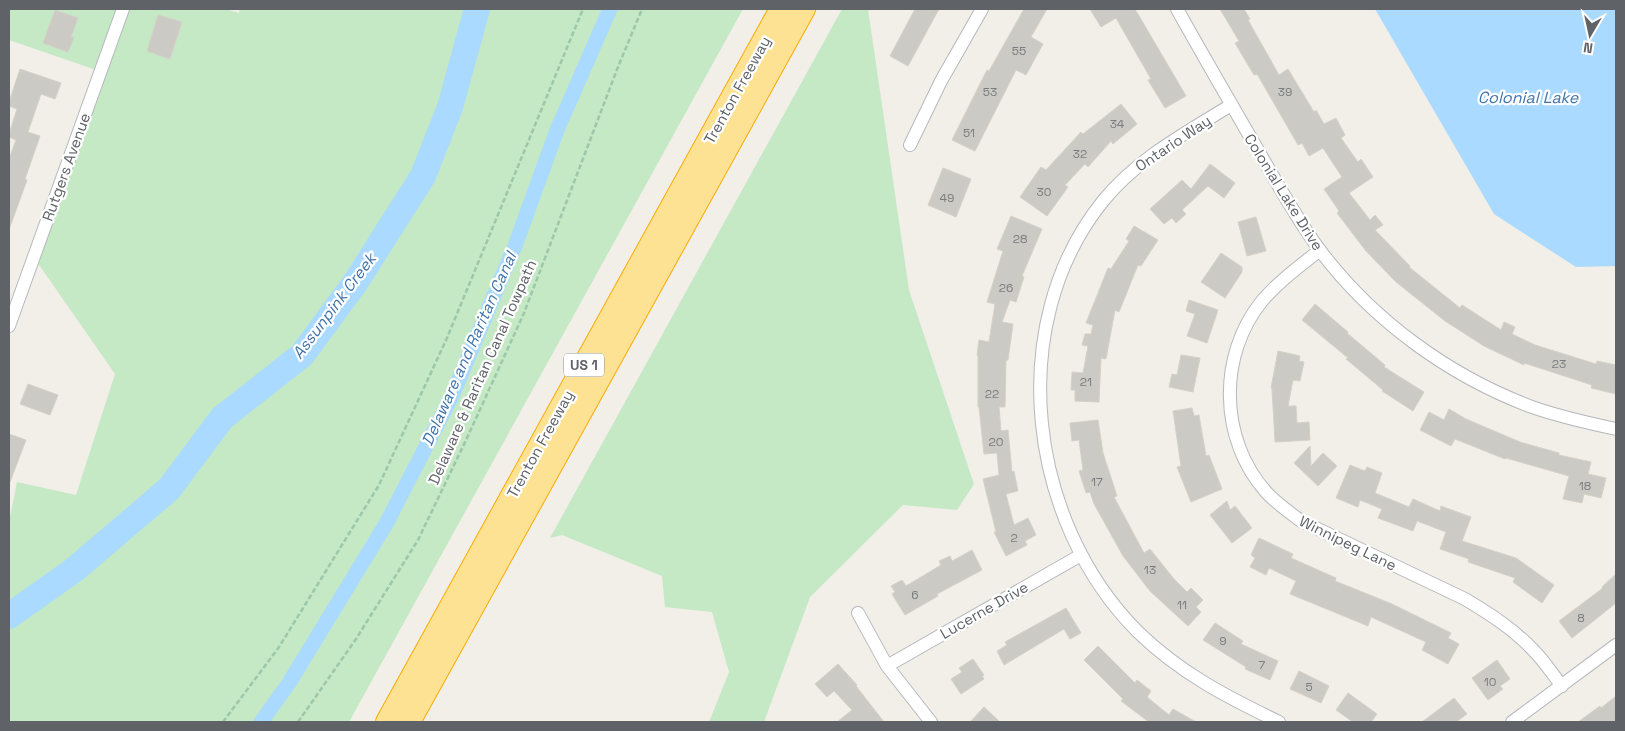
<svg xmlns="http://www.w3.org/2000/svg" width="1625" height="731" font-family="'Space Grotesk',sans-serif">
<rect width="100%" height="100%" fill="#f1efe8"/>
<path fill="#c5e8c5" d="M9,9h216l14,4 1,-4h503l-394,713h-340v-200l8,-40 59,13 39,-121 -80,-115 67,-187 -93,-32z
M842,9h26l41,281 65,194 -17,26 -54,-5 -93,92 -46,125h-55l20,-50 -17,-60 -47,-5 -3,-31 -100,-41 -12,3z"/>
<path fill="#aadaff" d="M1375,9h241v257l-40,1 -82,-53z"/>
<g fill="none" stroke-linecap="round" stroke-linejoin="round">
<path stroke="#aadaff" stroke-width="15" d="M261,722l28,-39 97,-159 66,-128 63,-150 42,-116 53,-121"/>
<path stroke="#aadaff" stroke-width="26" d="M9,616l65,-46 95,-81 53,-71 80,-63 53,-72 68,-107 27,-69 27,-98"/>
</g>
<path fill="#cccac5" stroke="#d6d1c6" d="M915,9h24l-31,57 -18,-10z
M1024,9h23l-16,28 12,7 -17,31 -10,-5 -41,81 -23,-11 35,-70 2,1z
M1090,9h45l51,87 -21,12 -17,-28 3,-1 -35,-61 -15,9z
M1220,9h24l6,10 -2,1 31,55 9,-6 26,43 2,-2 8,14 12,-6 9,17 -4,3 17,24 3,-3 12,18 -24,16 21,27 5,-5 8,10 -8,5 35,36 -1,1 51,41 2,-3 39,25 3,-8 11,5 -3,7 23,11 61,19 1,-3 19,4v29l-25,-6 1,-3 -68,-22v2l-40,-19 -39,-25 -49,-39 -30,-31 -29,-38 2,-2 -15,-22 18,-12 -19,-29 -14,8 -7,-13 -4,2 -41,-71 -3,1 -19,-32 4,-2z
M55,10l23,8 -7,19h3l-6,15 -25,-9z
M158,15l24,7 -12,37 -23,-8z
M20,69l41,14 -6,16 -14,-5 -13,38 12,4 -15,43 2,1 -17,47h-1v-68l7,-19 -7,-3v-3l8,-25 -8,-3v-4z
M1121,104l16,20 -24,20 -2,-3 -23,26 -3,-3 -20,21 3,2 -21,29 -27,-19 21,-30 5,3 35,-38 2,2z
M1210,164l25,19 -11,15 -16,-12 -26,24 4,4 -10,9 -4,-5 -8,6 -14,-15 32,-29 9,9z
M943,168l28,11 -15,38 -28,-12z
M1011,216l31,13 -20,47 2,1 -8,25 -6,-2 -8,22 11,2 -5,36h-2l-1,47h-6l2,24 7,-1 4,42 2,-1 4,20 -12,3 8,31 14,-7 8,17 -11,6 2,4 -21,11 -12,-24h2l-13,-53 16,-4 -2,-22 -13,1 -5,-47h-1v-51l-1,-1 2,-15 10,2 6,-38 -8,-2 16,-51 -6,-2z
M1256,217l10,34 -19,5 -9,-34z
M1134,226l24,14 -17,26 -3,-1 -19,47 -4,-2 -9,49 -5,-1 -2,44 -24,-1v-11h-4l1,-18 11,1 5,-27 -6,-1 3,-11h6l2,-9 -7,-2 22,-55 3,1 18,-28 -3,-2z
M1221,253l21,14v5l-17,26 -24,-16z
M1189,300l29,10 -11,33 -20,-7 8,-22 -9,-3z
M1315,304l33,28 -1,1 38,32 -1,2 40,25 -11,19 -31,-20 1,-1 -37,-31 2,-1 -46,-38z
M1278,351l22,5 -1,5 5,1 -4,19 -7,-1 -5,26h8l1,17 12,-1 1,18 -35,2 -3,-53 -1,-1z
M1181,355l19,3 -7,34 -24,-5 3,-13 5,1z
M28,384l30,11 -8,20 -30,-11z
M1192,408l2,8 5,-1 7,41 3,-1 13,34 -31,13 -14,-35 4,-1 -8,-55z
M1449,409l17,10 54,23 39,11v2l32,7 -3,12 18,4 -5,20 -17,-4 -2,9 -19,-4 6,-23 -63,-18 -1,1 -50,-20 -4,7 -31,-16 9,-18 15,8z
M1098,420l5,33 14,43 -3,1 30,56 6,-4 24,30 13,13 4,-4 12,12 -7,7 5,5 -13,14 -38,-35 -27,-35 -29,-52 -4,-12 -4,1 -7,-22 4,-1 -4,-30 -7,1 -2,-18z
M9,434l17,6 -16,42h-1z
M1310,446l1,20 12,-13 14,13 -19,20 -24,-23z
M1350,465l15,6 2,-4 15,6 -7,20 34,14 4,-8 27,12 1,-5 30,11 -9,24 54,17 38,27 -12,18 -29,-21 2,-4 -47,-16 1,-3 -29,-10 6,-17 -29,-11 -4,10 -35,-13 4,-9 -22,-9 -2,7 -22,-9z
M1227,501l3,9 5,-4 17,22 -20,15 -22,-28z
M1259,538l34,16 -2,4 45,20 -1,3 57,23 59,29 -3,5 11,6 -11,20 -26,-14 4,-8 -55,-25 -3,9 -78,-32 6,-13 -27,-13 -3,7 -16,-8 5,-9 -4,-3z
M972,550l10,20 -45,24 1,2 -33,19 -13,-21 3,-2 -4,-6 11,-6 4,6 35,-21 -2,-4 11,-5 2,5z
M1616,574v29l-44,35 -13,-17 44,-33 -1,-1z
M1066,608l15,25 -11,6 -6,-10 -60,36 -7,-14 10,-6 -2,-3z
M1215,623l28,18 -2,3 37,17 -8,19 -25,-11 1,-2 -43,-27z
M1098,646l37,37 2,-3 14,11 -4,6 22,18 4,-6 23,13h-47l-28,-21 2,-2 -39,-39z
M973,659l11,16 -2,1 2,3 -23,15 -10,-15 11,-7 -3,-4z
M1497,660l13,19 -10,7 3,3 -15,11 -16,-22z
M838,664l19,21 -1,1 28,36h-47l15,-12 -18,-19 -7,6 -12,-13z
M1299,671l30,15 -8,17 -31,-14z
M1348,693l29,21 -6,8h-18l-17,-12z
M1616,696v26h-38l22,-16 1,2z
M1454,698l13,16 -11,8h-34z
M984,707l16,15h-30z"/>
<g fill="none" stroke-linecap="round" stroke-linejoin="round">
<g stroke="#b5b8bc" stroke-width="14">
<path id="minor" d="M1177,9c28,50 57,100 86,150 18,31 35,62 56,90 53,71 130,127 213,158 28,10 56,16 84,22
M1231,105c-45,28 -93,53 -128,96 -100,124 -75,321 35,431 42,41 89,65 141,90
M910,145l31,-64 41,-72
M1320,250c-20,16 -41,31 -58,51 -44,54 -43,138 4,191 10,11 23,20 35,29l164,78c25,15 50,31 70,53 10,10 18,23 27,34
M9,326l114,-317
M858,613l29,53 44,56
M887,666l194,-111
M1512,722l104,-77"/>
</g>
<g stroke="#f9ab00" stroke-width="24">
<path id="motorway" d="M387,722l394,-713
M409,722l395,-713"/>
</g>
<path stroke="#9cc7a9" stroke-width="2.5" stroke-dasharray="5 2.5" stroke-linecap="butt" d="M223,722l56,-75 100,-162 68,-147 136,-329
M298,722l58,-83 62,-99 49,-102 57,-125 94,-246 24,-58"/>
<use href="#minor" stroke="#fff" stroke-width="12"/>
<use href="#motorway" stroke="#fde293" stroke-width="22"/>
</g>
<g text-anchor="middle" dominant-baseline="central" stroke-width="4.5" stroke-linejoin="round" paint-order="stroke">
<g font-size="12" fill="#7a7d7f">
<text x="1019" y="51">55</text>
<text x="990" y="92">53</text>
<text x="1285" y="92">39</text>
<text x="1117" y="124">34</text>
<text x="969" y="133">51</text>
<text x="1080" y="154">32</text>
<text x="1044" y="192">30</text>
<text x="947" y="198">49</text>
<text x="1020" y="239">28</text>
<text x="1006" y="288">26</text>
<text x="1559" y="364">23</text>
<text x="1086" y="382">21</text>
<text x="992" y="394">22</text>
<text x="996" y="442">20</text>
<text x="1097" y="482">17</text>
<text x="1585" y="486">18</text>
<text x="1014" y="538">2</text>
<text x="1150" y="570">13</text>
<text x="915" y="595">6</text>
<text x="1182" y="605">11</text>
<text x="1581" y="618">8</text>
<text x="1223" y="641">9</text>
<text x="1262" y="665">7</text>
<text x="1490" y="682">10</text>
<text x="1309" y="687">5</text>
</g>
<rect fill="#fff" stroke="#8f9295" stroke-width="1" x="564" y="353.5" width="40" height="23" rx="4"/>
<g font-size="14" font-weight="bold" fill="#5f6368">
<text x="584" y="365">US 1</text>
</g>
<g font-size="15" fill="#5f6368" stroke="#fff">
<text transform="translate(737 90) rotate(-61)">Trenton Freeway</text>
<text transform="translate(1173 143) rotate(-34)">Ontario Way</text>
<text transform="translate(66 167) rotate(-70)">Rutgers Avenue</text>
<text transform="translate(1284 192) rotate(58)">Colonial Lake Drive</text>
<text transform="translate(482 372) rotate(-66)">Delaware &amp; Raritan Canal Towpath</text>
<text transform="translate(540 444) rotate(-61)">Trenton Freeway</text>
<text transform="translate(1348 543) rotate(26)">Winnipeg Lane</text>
<text transform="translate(984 610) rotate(-30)">Lucerne Drive</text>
</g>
<g font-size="16" font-style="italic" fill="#4174aa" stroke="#fff">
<text x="1528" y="97">Colonial Lake</text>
<text transform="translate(334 306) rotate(-53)">Assunpink Creek</text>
<text transform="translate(469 349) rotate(-66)">Delaware and Raritan Canal</text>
</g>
</g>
<rect width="1625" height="731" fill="none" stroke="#5f6368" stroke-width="20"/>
<g transform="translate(1590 35) rotate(189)" stroke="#ffffff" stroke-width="4" paint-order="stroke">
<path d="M0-4L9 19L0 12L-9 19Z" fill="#5f6368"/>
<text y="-8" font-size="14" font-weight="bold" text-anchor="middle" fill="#5f6368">N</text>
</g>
</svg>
